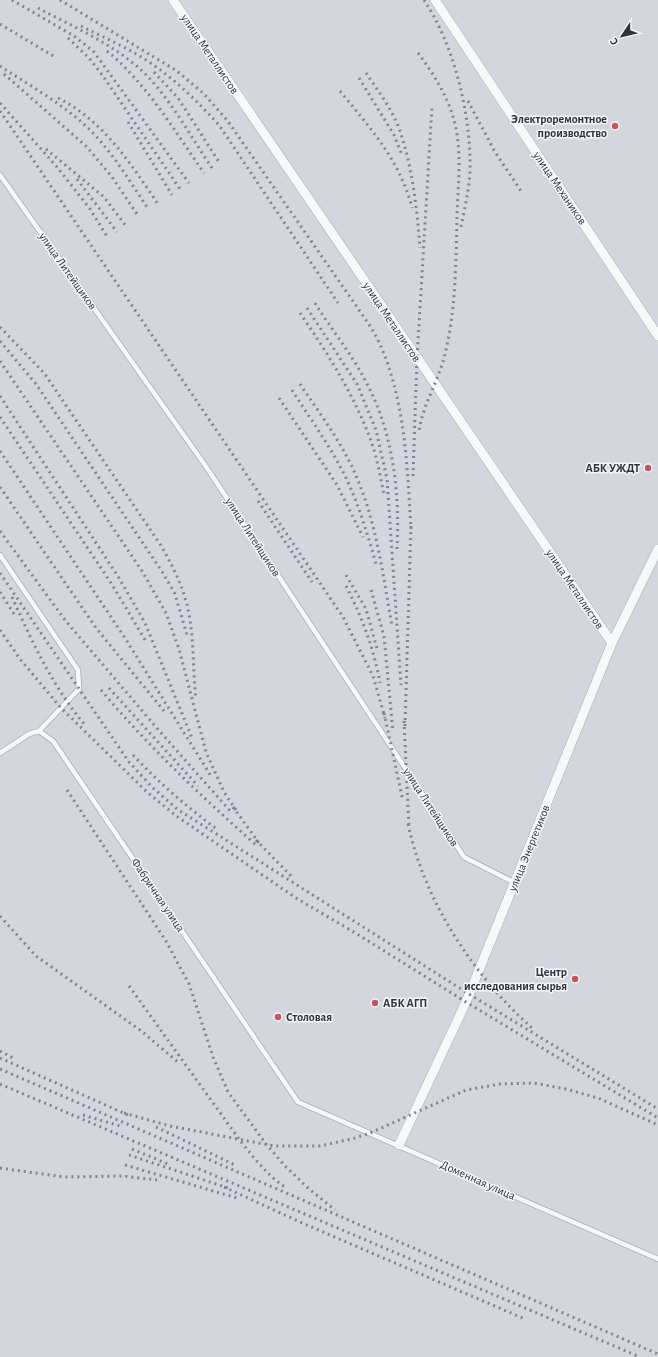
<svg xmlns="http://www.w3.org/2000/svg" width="658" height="1357" font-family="'Alegreya Sans',sans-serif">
<rect width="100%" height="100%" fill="#e5e7eb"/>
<path fill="#d3d6dd" d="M0,0h658v1357h-658z"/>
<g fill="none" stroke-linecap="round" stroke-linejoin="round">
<g stroke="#aaadb5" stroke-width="6">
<path id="lane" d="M0,175l207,293 257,389 51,26
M0,555l78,115 1,19 -40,42
M0,753l29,-19 10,-3 14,10 245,361 360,157"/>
</g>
<g stroke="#aaadb5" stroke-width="10">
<path id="street" d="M173,0l439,643
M435,0l223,336
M399,1145l67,-143 146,-359 46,-94"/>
</g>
<use href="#lane" stroke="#f7f8fa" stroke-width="4.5"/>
<use href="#street" stroke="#f7f8fa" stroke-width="9"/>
<path stroke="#7f8594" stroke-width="3" stroke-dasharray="2 4" stroke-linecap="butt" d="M12,0l62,36 20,16 95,131
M60,0l117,71 26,22 24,27 139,200c6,9 12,19 16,29 24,58 25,119 29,180
M424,0c29,43 45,108 46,160 1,22 -5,46 -9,67
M38,8c34,18 73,35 102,61 27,24 51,68 72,99
M0,24l55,33
M81,26c22,11 45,21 65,34 28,18 51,41 73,65l119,178
M68,38l21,20 14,18 77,113
M107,51c40,33 67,79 97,122
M418,53c18,24 34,50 39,81 4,26 1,54 0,81 -1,46 -1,94 -12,139 -6,26 -22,50 -26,77
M0,66c29,19 61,37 87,61 25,24 43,55 62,83
M154,72l24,26 41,64
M366,73c13,19 28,39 35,61 12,37 16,76 19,114
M4,74l83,73 25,30 27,40
M359,78l35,57 8,20
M340,91c30,37 60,69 72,117
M58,98c46,23 72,65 100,106
M468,101l27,51 26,39
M0,103l57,64 33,42 18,29
M0,111l343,506 30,59 12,42
M128,122l44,73
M46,149l58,48 22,29
M77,179l40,53
M315,303c16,26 36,50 50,77 28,51 35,112 32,170
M307,308l50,76 19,46 11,49 14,206
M300,313c26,38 51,77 68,120 8,19 12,42 16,62
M0,327l44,46 116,171c14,24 26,48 30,76 4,26 3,53 6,79
M0,341l36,43 127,189 12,21 12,41
M0,361l142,210 24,42 13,36 27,103 18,40 12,18
M300,384c20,30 43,60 57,94 20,47 26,98 35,148
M292,390c19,30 41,60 56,92 12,27 20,54 28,82
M0,396l119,182 26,45 47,115
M279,398l58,87 26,52
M0,417l111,166 36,60
M0,451l125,187 86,138
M413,476l4,-118 15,-251
M0,487l96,141 68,83
M258,501l54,81
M0,531l65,89 90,106 77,87
M0,573l129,189 23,25 25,22 292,185 189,115
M346,575l20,34 12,43
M346,586c16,31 28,63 34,97
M371,590l13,46 9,96
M0,592l14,22
M12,597c20,45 41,90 73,128
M0,630l20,29 41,49 86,84 28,23 121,83 61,36 109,68 192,116
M109,688l89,98
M101,690c49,58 99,105 155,155
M384,713l19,88
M404,721l5,108
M405,726l6,-202
M133,755c26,28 54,52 85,75
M67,790l99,151 23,43 24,73 15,35 38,52 19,22 24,23 26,21
M233,807l26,36
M408,824c17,79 66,152 125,205
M256,840l36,37
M0,916l36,40 104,74 39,33
M129,986l110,153c14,18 28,36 47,49
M0,1051l13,7
M0,1058l128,57
M0,1069l658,285
M0,1084l640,273
M124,1113l46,13 104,20h46l35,-8 15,-5 96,-43 34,-6 34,-1 32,6 32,9 60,27
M83,1115l37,11
M156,1127l79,38
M132,1149l36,15
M129,1155l99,33
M125,1165l112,33
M0,1168l64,9 58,-1 35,4
M224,1187l76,35 225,97"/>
</g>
<g fill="#c5555d" stroke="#f4f6f8" stroke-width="1.5">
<circle cx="615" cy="126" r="4"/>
<circle cx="648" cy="468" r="4"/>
<circle cx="575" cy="979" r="4"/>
<circle cx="375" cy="1003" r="4"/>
<circle cx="278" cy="1017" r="4"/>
</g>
<g text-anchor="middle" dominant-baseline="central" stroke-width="3" stroke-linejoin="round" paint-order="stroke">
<g font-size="12" fill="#2d3343" stroke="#f4f6f8">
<text transform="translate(210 54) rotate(56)">улица Металлистов</text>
<text transform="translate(560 188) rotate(56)">улица Механиков</text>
<text transform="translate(68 271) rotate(55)">улица Литейщиков</text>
<text transform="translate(392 322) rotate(56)">улица Металлистов</text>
<text transform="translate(253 537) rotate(57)">улица Литейщиков</text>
<text transform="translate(575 589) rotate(56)">улица Металлистов</text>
<text transform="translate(431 807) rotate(57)">улица Литейщиков</text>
<text transform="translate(529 848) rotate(-68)">улица Энергетиков</text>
<text transform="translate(158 895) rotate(56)">Фабричная улица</text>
<text transform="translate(478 1180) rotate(24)">Доменная улица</text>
</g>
<g font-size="12" font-weight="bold" fill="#2d3343" stroke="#f4f6f8" text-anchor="end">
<text x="607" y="119">Электроремонтное<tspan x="607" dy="14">производство</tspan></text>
<text x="640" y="468">АБК УЖДТ</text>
<text x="567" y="972">Центр<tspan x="567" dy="14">исследования сырья</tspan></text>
<text x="383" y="1003" text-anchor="start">АБК АГП</text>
<text x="286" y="1017" text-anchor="start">Столовая</text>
</g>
</g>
<g transform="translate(622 36) rotate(235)" stroke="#f4f6f8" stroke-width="3" paint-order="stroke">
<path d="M0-3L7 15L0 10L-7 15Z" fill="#2d3343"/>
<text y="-6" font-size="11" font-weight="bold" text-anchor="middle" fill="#2d3343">С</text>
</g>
</svg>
